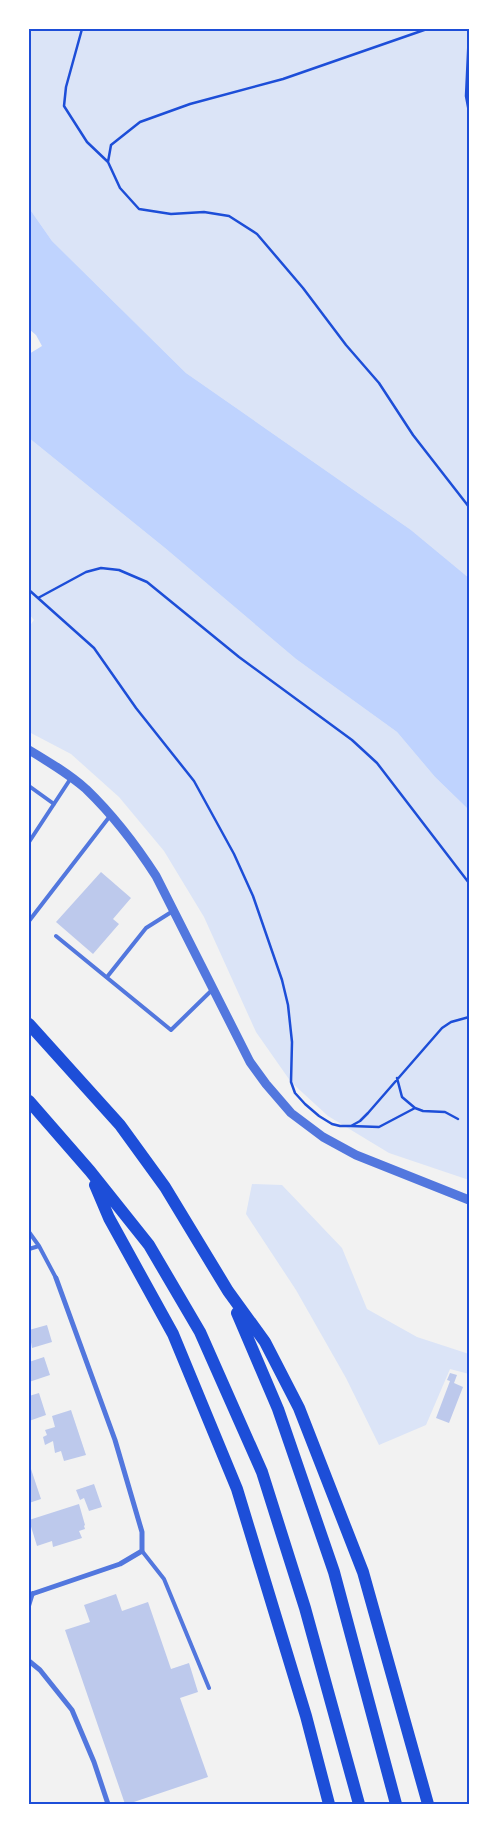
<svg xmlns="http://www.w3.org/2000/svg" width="498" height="1833" font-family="Poppins,sans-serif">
<rect width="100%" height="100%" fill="#f2f2f2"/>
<path fill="#dbe4f7" d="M29,29h440v549l-58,-48 -225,-157 -134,-132 -23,-33z
M29,438l136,110 131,111 101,73 38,45 34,33v370l-80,-27 -61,-37 -37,-34 -35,-50 -52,-115 -40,-66 -45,-54 -48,-43 -42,-22v-105l5,-7 -5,-6z
M252,1184l30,1 60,63 25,61 50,28 52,17v20l-19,-5 -24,56 -47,20 -33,-67 -50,-88 -50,-76z"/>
<path fill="#bfd3fe" d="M29,208l23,33 134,132 225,157 58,48v232l-34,-33 -38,-45 -101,-73 -131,-111 -136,-110v-84l13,-8 -6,-11 -7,-6z"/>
<path fill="#bdc9ec" d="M101,872l30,26 -18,21 6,5 -26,30 -37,-32z
M47,1325l5,17 -20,6 -3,-18z
M44,1357l6,18 -21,7v-20z
M450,1373l7,2 -3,8 9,4 -14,36 -13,-5 14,-37 -3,-1z
M39,1393l7,22 -17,6v-25z
M71,1410l15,45 -22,6 -3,-10 -6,2 -2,-12 -8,4 -2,-8 4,-2 -2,-5 10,-3 -3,-11z
M29,1463l12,36 -12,4z
M94,1484l8,23 -13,4 -5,-13 -4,2 -4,-10z
M79,1504l6,21 -1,1 1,3 -6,2 3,7 -29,9 -1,-6 -15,5 -8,-26z
M116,1594l6,17 26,-9 23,67 18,-6 9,29 -18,6 28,79 -80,27h-3l-60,-174 25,-8 -6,-17z"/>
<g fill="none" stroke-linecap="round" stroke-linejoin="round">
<path stroke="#1d4ed8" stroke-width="2.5" d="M82,29l-16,58 -2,19 23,36 21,20
M427,29l-144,50 -93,25 -50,18 -29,23 -3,17 12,26 19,21 32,5 33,-2 25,4 28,18 46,54 43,57 33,38 34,52 56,72
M469,32l-3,64 3,16
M29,590l65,58 42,60 58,73 40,73 19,42 29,84 6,25 4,37 -1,40 4,11 10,11 14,12 13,8 8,2h11l9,-5 8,-8 74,-85 9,-6 18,-5
M38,598l48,-26 15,-4 18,2 28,12 92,75 113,83 25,23 92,120
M397,1078l5,19 13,11 8,3 22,1 13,7
M351,1126l28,1 36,-19"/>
<path stroke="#5277de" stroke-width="4" d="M29,786l25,18
M29,842l42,-64
M29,921l81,-105
M56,936l115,94 41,-40
M107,977l39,-49 27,-17
M29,1232l10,14 17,32
M29,1249l10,-3
M142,1551l22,28 45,109
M29,1606l4,-13"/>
<path stroke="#5277de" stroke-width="5" d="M29,1595l91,-31 22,-13v-19l-27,-92 -59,-162
M29,1661l11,9 32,40 22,52 14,42"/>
<path stroke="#5277de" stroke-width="9" d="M29,750c20,12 40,24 57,39 27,26 50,56 70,87l94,186 16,22 25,29 32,24 33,18 113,45"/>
<path stroke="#1d4ed8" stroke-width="12" d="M29,1024l91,101 45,62 63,104 37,51 34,66 64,164 65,232
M29,1101l61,70 59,74 51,87 62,140 43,136 54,196
M95,1185l14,33 64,116 64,155 69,227 23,88
M237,1313l41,96 56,163 62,232"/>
</g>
<rect width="498" height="1833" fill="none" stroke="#ffffff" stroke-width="60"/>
<rect x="30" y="30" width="438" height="1773" fill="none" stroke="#1d4ed8" stroke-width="2"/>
</svg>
